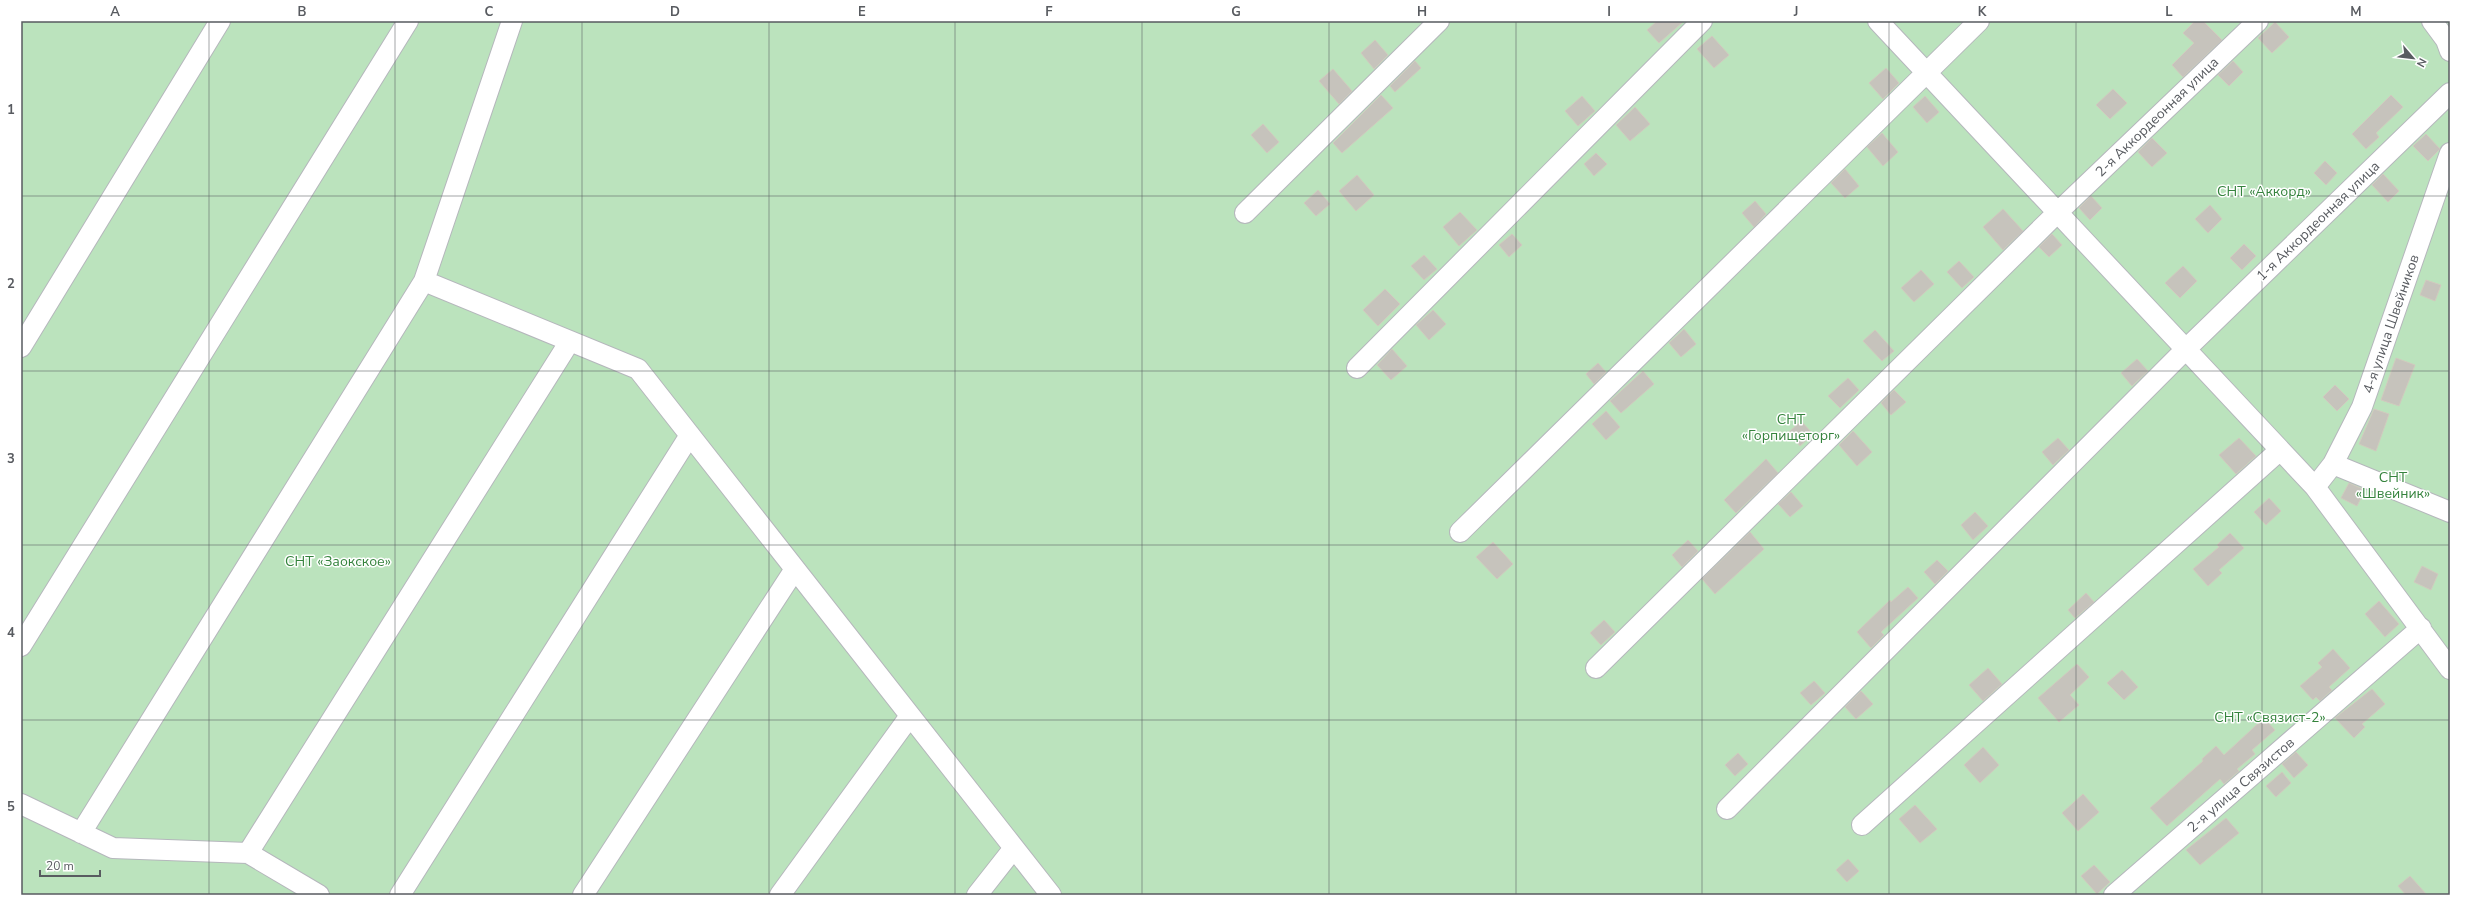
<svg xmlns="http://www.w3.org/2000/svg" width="2471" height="916" font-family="'Nunito Sans',sans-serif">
<rect width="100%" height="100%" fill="#ebe9df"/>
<path fill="#bbe3bd" d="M21,21h2429v874h-2429z"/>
<path fill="#c6c3bc" stroke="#d0cbbe" d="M1657,21h27l-25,22 -12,-13z
M2195,21h8l19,19 -39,37 -11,-12 22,-22 -11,-10z
M2275,22l14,15 -17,16 -14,-15z
M1712,36l17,19 -15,13 -17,-19z
M1375,40l13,15 -14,14 -13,-16z
M1415,61l6,7 -26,24 -5,-6z
M2233,61l10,11 -14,14 -11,-11z
M1886,68l13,15 -16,16 -14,-16z
M1333,69l19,22 -13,13 -20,-23z
M2113,89l14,14 -17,16 -14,-14z
M1381,95l12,13 -51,45 -9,-10z
M2391,95l12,12 -27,26 3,4 -13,12 -14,-15z
M1582,96l13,15 -17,15 -13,-15z
M1925,96l14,16 -12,11 -14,-16z
M1635,107l15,17 -20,17 -14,-16z
M1263,124l16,18 -12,11 -16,-18z
M1882,133l16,19 -15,14 -16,-19z
M2426,134l14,15 -12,12 -15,-15z
M2152,138l15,15 -15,14 -14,-15z
M1596,153l11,11 -13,12 -10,-12z
M2325,161l12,12 -11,12 -12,-12z
M1845,169l14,17 -14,12 -14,-15z
M2383,174l16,17 -11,11 -16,-17z
M1357,175l17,20 -18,16 -17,-20z
M1318,190l12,14 -14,12 -12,-13z
M2091,196l11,12 -12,12 -11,-12z
M1755,201l11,13 -12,13 -12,-14z
M2210,205l12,14 -14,14 -13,-14z
M2003,209l20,22 -20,19 -20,-23z
M1460,212l17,18 -18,16 -16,-19z
M1512,234l10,11 -13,12 -10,-12z
M2052,234l10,11 -13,12 -10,-10z
M2244,244l12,12 -14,14 -12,-12z
M1424,255l13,14 -13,11 -13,-14z
M1959,261l15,16 -12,11 -15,-16z
M2183,266l14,15 -17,17 -15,-15z
M1921,270l13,14 -20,18 -13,-14z
M2426,280l15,5 -6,16 -15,-6z
M1385,289l15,15 -22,22 -15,-16z
M1433,310l13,14 -17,16 -13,-15z
M1684,329l12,15 -15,13 -12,-14z
M1875,330l19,21 -12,10 -19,-20z
M1392,349l15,17 -16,14 -14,-15z
M2396,358l19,7 -16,41 -18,-6z
M2137,359l11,12 -16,15 -11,-13z
M1598,363l8,9 -12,12 -8,-10z
M1643,371l11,13 -33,29 -11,-12z
M1848,378l11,12 -19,18 -12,-12z
M2335,385l14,14 -12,12 -14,-14z
M1894,390l12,12 -15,13 -10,-12z
M2374,409l15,5 -13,37 -17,-7z
M1606,411l14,16 -14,13 -14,-16z
M1801,421l12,13 -13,12 -11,-14z
M1853,431l19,21 -15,14 -18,-21z
M2058,438l11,12 -16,15 -11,-13z
M2239,438l17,18 -20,18 -17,-19z
M1766,459l12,14 -42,40 -12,-13z
M2349,483l16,7 -8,16 -16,-8z
M1791,492l12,14 -13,11 -12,-13z
M2269,498l12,13 -15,14 -12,-13z
M1975,512l13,14 -15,14 -12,-15z
M1750,532l14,17 -49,45 -13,-15z
M2230,533l14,15 -25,22 3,3 -14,13 -15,-17 26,-22 -2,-2z
M1688,540l10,11 -16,16 -10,-12z
M1493,542l20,22 -16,15 -21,-22z
M1937,560l11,11 -13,13 -11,-12z
M2422,566l16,8 -7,16 -17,-8z
M1908,587l10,11 -37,34 3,3 -13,13 -14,-16 33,-32 1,2z
M2086,593l8,9 -19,16 -7,-8z
M2379,601l20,23 -14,13 -20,-23z
M1604,620l11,12 -14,13 -11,-12z
M2333,649l17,19 -21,19 3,3 -12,11 -4,-4 -3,3 -13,-14 22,-19 -4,-4z
M2077,664l12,13 -19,18 9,10 -20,17 -21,-24z
M1988,668l14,16 -19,17 -14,-16z
M2122,670l16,17 -14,13 -17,-17z
M1814,681l11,12 -14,12 -11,-12z
M2372,689l13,15 -23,20 3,3 -11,11 -19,-20z
M1861,691l12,13 -17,15 -11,-12z
M2264,718l11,12 -23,20 3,4 -18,15 2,2 -15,13 -4,-5 -53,47 -17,-18 53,-47 -1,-2 14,-13 8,9z
M1983,747l16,18 -19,18 -16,-18z
M2296,752l12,13 -14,13 -12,-14z
M1738,753l10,11 -13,12 -10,-11z
M2282,772l9,11 -15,14 -10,-11z
M2083,794l16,18 -21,19 -16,-18z
M1915,805l22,24 -17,14 -21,-24z
M2226,818l13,15 -39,32 -14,-15z
M1848,859l11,12 -12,11 -11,-12z
M2094,865l16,17 -13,12 -16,-18z
M2410,876l17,19h-21l-8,-9z"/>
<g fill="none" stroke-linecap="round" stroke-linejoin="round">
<g stroke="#b5b7bc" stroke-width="22">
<path id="minor" d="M512,21l-88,260 214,88 413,526
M1878,21l437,466 135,182
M2432,21l14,19 4,11
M1245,213l194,-192
M21,347l199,-326
M1357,368l345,-347
M2333,464l117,48
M2315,487l18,-23 29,-57 88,-254
M1460,532l519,-511
M21,646l387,-625
M1596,668l461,-455 201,-192
M21,804l92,44 135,5 71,42
M1727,809l458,-459 265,-257
M1862,825l417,-374
M81,833l343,-552
M248,853l322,-512
M400,895l290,-460
M583,895l212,-326
M780,895l130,-179
M977,895l37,-47
M2114,895l307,-267"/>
</g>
<use href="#minor" stroke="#fff" stroke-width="20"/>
</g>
<path fill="none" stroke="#585b60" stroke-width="1" stroke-opacity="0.55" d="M209,21v874M395,21v874M582,21v874M769,21v874M955,21v874M1142,21v874M1329,21v874M1516,21v874M1702,21v874M1889,21v874M2076,21v874M2262,21v874M21,196h2429M21,371h2429M21,545h2429M21,720h2429"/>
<g text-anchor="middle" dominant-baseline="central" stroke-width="3" stroke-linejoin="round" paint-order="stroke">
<g font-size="14" fill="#585b60" stroke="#fff">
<text transform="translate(2157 117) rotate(-44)">2-я Аккордеонная улица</text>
<text transform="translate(2318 221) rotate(-44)">1-я Аккордеонная улица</text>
<text transform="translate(2391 324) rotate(-71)">4-я улица Швейников</text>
<text transform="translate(2241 785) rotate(-41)">2-я улица Связистов</text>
</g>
<g font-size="14" fill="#35833d" stroke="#fff">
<text x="2264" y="191">СНТ «Аккорд»</text>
<text x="1791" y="419">СНТ<tspan x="1791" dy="16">«Горпищеторг»</tspan></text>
<text x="2393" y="477">СНТ<tspan x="2393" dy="16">«Швейник»</tspan></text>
<text x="338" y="561">СНТ «Заокское»</text>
<text x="2270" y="717">СНТ «Связист-2»</text>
</g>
</g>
<rect width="2471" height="916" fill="none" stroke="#ffffff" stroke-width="44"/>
<g transform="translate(2413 58) rotate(118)" stroke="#ffffff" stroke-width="3" paint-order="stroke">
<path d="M0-3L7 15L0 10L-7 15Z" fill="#585b60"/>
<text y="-6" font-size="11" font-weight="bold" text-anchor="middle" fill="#585b60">N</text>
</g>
<path d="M40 870v6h60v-6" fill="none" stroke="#585b60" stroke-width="2"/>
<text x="46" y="870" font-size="12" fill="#585b60" stroke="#ffffff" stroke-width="3" paint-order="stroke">20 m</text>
<rect x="22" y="22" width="2427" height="872" fill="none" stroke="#585b60" stroke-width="1.5"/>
<g font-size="13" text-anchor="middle" font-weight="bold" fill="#585b60">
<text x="115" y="16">A</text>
<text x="302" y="16">B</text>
<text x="489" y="16">C</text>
<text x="675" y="16">D</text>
<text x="862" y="16">E</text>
<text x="1049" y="16">F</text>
<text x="1236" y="16">G</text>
<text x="1422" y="16">H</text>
<text x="1609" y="16">I</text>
<text x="1796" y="16">J</text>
<text x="1982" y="16">K</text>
<text x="2169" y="16">L</text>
<text x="2356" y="16">M</text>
<text x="11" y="114">1</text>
<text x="11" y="288">2</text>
<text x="11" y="463">3</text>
<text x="11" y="637">4</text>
<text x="11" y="811">5</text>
</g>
</svg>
